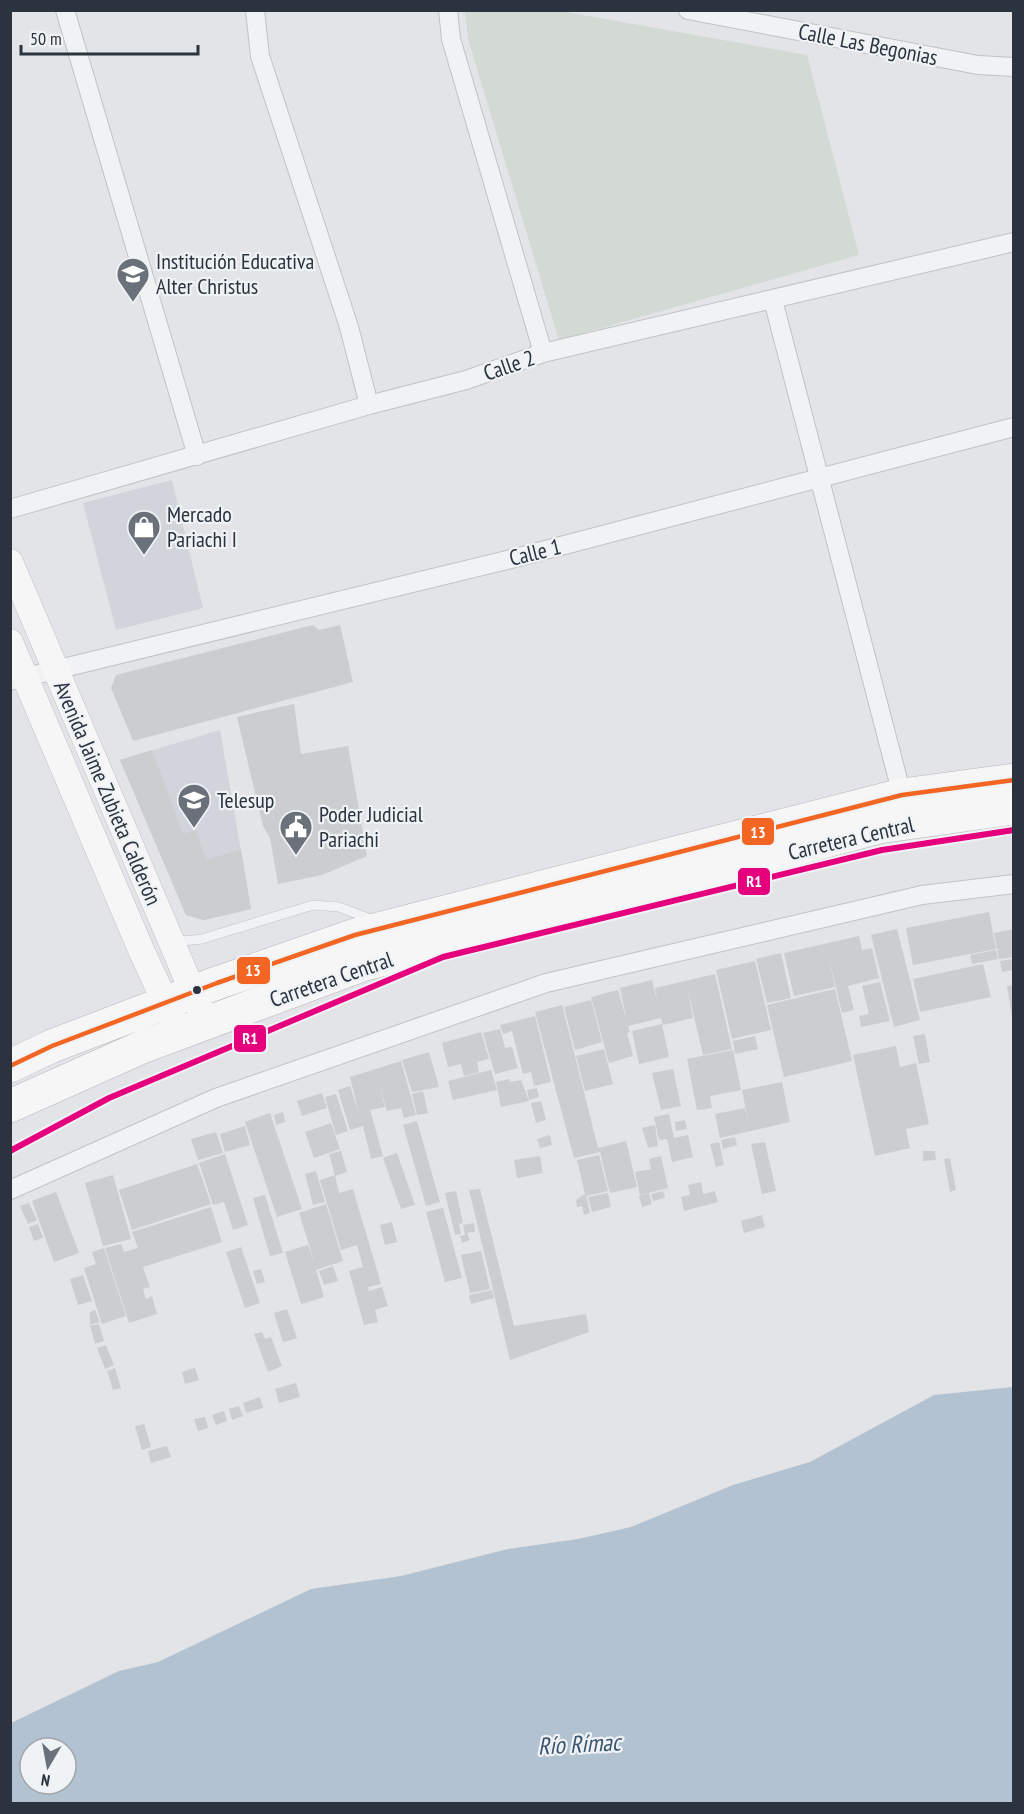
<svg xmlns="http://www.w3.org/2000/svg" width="1024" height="1814" font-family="'PT Sans Narrow',sans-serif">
<rect width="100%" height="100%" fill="#e2e4e7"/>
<path fill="#d1d4da" d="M172,480l31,128 -87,22 -33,-127z
M220,730l31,179 -47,11 -18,-5 -66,-155z"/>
<path fill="#d3dad3" d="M465,11h95l247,44 52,200 -300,85 -91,-301z"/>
<path fill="#b3c2d0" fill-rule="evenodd" d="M1013,1387v416h-1002v-80l108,-52 39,-9 153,-73 90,-13 107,-27 70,-10 53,-12 102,-42 77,-23 124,-67zM30,1748h36v36h-36z"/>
<path fill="#cbcdcf" d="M313,625l6,5 21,-5 13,57 -220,59 -22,-53 5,-13z
M294,704l7,50 47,-8 19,110 -45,19 -44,9 -8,-46 -7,-12 -26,-109z
M152,750l31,84 13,-4 10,30 35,-11 10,60 -47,11 -18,-5 -66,-155z
M989,912l7,37 -83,16 -7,-37z
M897,929l23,91 -26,7 -23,-92z
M1014,929v28l-15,2 -2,-9 4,-1h-4l-3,-16z
M859,936l3,14 10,-2 7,30 -31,8 6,24 -12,3 -14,-59 7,33 -41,9 -10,-43z
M996,950l2,9 -26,5 -2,-9z
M781,953l10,45 -24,5 -11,-44z
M1014,959v11l-12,2 -2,-11z
M755,961l16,69 -39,9 -16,-69z
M983,964l8,33 -71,15 -7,-33z
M715,974l17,75 -29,6 -16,-69 6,32 -30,7 -2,-7 -33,8 2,6 -3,1 6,23 -24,7 -18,-66 27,-7 9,32 -7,-34 32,-8 5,21 -2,-13z
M880,982l10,39 -29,6 -2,-11 10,-2 -7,-28z
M1014,985v32h-2l-5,-31z
M835,989l17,72 -68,16 -17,-72z
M591,1000l11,42 -27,8 -11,-43z
M562,1005l36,143 28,-7 11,46 -27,6 -10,-41 -26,6 -39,-146z
M535,1016l16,66 -17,4 -3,-14 -8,2 -11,-43 -9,3 -3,-9z
M662,1024l7,33 -30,7 -7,-33z
M500,1029l5,19 7,-1 6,21 -23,6 -12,-41z
M481,1032l8,27 -12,3 2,10 -15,4 -3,-12 -13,3 -6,-24z
M925,1034l5,28 -11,2 -6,-28z
M755,1036l3,13 -23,5 -2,-13z
M896,1046l4,21 16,-4 13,61 -23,5 4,19 -35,8 -22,-101z
M604,1049l9,35 -28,7 -9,-35z
M733,1050l8,40 -31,6 2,12 -15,2 -10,-51z
M429,1052l10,35 -27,5 -10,-32z
M401,1061l15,54 -12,3 -3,-10 -14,3 -8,-27 6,23 -15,3 13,46 -12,3 -8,-33 -13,4 -12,-40 12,-4 9,28 -9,-37z
M673,1069l8,37 -20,4 -9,-37z
M491,1070l6,20 -44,10 -5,-19z
M510,1079v3l11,-2 8,21 -28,6 -5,-25z
M782,1082l8,40 -70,16 -5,-24 30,-6 4,18 -7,-36z
M537,1088l2,9 -10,3 -2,-10z
M423,1091l5,22 -11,2 -5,-21z
M322,1093l5,15 -25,8 -5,-15z
M336,1094l12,37 -12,4 -11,-38z
M541,1101l5,19 -10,3 -5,-20z
M283,1112l2,10 -9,3 -2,-10z
M270,1113l32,96 -25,8 -32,-95z
M669,1114l5,24 14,-3 5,22 -21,5 -5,-23 -8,1 -5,-23z
M685,1120l2,9 -11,2 -1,-9z
M417,1121l23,81 -14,4 -23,-81z
M331,1123l9,26 -26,9 -9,-26z
M655,1125l3,21 -10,2 -6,-20z
M245,1126l5,19 -25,7 -5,-18z
M216,1132l7,21 -25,7 -7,-21z
M550,1135l2,10 -12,3 -3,-9z
M735,1137l2,8 -14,4 -2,-9z
M719,1142l5,23 -8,2 -6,-23z
M765,1142l11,49 -14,3 -11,-50z
M341,1151l6,21 -12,4 -6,-22z
M923,1151h12l1,9 -13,1z
M397,1153l18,52 -14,4 -18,-51z
M225,1154l23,71 -15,5 -9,-28 -11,3 -14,-42z
M599,1155l9,36 -22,5 4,17 -6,2 -2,-9 -5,1 -1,-7 9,-6 -8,-34z
M540,1156l3,17 -26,5 -3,-18z
M661,1156l7,32 -28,7 -5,-23 16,-3 -2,-10z
M950,1158l6,32 -6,2 -6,-33z
M197,1164l14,40 -79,26 -13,-40z
M316,1171l9,31 -12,3 -8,-31z
M113,1175l18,64 -28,7 -18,-63z
M335,1175l4,18 14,-4 28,95 -13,3 1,4 13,-4 6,19 -13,4 3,12 -14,3 -15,-54 14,-4 -6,-22 -16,5 -21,-70z
M701,1182l2,12 12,-3 3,11 -34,9 -3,-14 9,-2 -2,-10z
M480,1189l34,137 72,-12 3,18 -79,28 -41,-170z
M456,1191l7,32 -4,1 2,10 -6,1 -10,-42z
M663,1191l2,7 -12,3 -2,-7z
M56,1192l23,61 -25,9 -22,-61z
M608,1193l3,14 -19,5 -4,-15z
M649,1193l3,11 -10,3 -3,-11z
M265,1195l18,58 -13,3 -17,-58z
M29,1203l8,17 -9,4 -8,-18z
M326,1204l17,57 -27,9 8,27 -23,7 -16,-52 23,-7 7,19 -16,-51z
M211,1207l11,35 -79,25 7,20 -7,2 3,10 6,-3 5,18 -28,9 -24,-75 16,-4 3,8 14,-4 -6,-16z
M443,1208l19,70 -17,4 -19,-70z
M762,1215l3,12 -21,6 -3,-12z
M392,1222l5,20 -12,3 -5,-20z
M474,1223l1,9 -8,1 3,7 -8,3 -2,-7 5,-1 -2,-10z
M38,1224l5,14 -9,3 -5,-14z
M241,1247l19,56 -15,5 -19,-56z
M104,1248l22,68 -24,8 -18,-56 12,-4 -4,-12z
M481,1251l9,38 -20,4 -9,-38z
M333,1266l5,15 -14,4 -5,-14z
M261,1269l4,13 -8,2 -4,-13z
M83,1275l9,26 -14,4 -8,-26z
M492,1290l2,8 -23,6 -2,-9z
M287,1309l10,29 -14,4 -9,-29z
M95,1310l5,12 -10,3v-13z
M99,1324l5,17 -9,3 -5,-18z
M262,1332l3,7 6,-2 11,29 -14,6 -14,-38z
M106,1345l8,20 -9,4 -8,-21z
M115,1368l6,20 -8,2 -6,-19z
M195,1368l4,12 -14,4 -3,-12z
M296,1383l4,14 -21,6 -4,-14z
M260,1397l3,11 -17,5 -3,-10z
M239,1406l4,10 -11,4 -3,-11z
M224,1411l3,10 -11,4 -4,-10z
M205,1417l3,11 -10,3 -4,-12z
M144,1424l7,23 -9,3 -7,-24z
M167,1446l4,11 -20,6 -3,-12z"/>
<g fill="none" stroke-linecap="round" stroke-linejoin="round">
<g stroke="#c1c2c5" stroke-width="10">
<path id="lane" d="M173,942l29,-3 111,-34 26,2 34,13"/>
</g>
<g stroke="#c1c2c5" stroke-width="20">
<path id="street" d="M65,10l132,446
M255,10l5,46 89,271 20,78
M448,10l3,29 92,314
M688,10l290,55 36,2
M773,300l129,495
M10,509l359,-104 97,-25 77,-27 471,-111
M10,681l505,-123 499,-131
M10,1190l206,-92 330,-115 376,-88 92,-11"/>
</g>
<g stroke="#c1c2c5" stroke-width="27">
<path id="secondary" d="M10,562l190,447
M10,642l132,310 31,67"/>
</g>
<g stroke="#b5b7bb" stroke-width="34">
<path id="highway" d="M10,1066l42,-20 165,-63 138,-48 547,-140 112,-15
M10,1106l132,-59 220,-82 517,-138 135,-19"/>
</g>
<use href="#lane" stroke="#f1f2f4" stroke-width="9"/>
<use href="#street" stroke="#f1f2f4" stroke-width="18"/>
<use href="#secondary" stroke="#f6f6f6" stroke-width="26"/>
<use href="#highway" stroke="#f6f6f6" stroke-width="33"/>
<g stroke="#f0f3f6" stroke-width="9">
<path id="bus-1" d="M10,1066l42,-20 165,-63 138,-48 547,-140 112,-15"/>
</g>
<use href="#bus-1" stroke="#f26522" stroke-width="4.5"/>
<g stroke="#f0f3f6" stroke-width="10">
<path id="rail-1" d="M10,1151l99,-53 334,-141 439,-107 132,-20"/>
</g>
<use href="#rail-1" stroke="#e5007d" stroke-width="6"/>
</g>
<defs>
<g id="school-pin" transform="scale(1.725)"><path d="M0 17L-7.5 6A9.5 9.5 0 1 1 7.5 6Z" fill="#6b717a" stroke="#f0f3f6"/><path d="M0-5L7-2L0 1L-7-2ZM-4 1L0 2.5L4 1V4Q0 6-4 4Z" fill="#fff"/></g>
<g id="shop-pin" transform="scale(1.725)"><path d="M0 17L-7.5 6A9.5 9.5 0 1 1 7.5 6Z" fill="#6b717a" stroke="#f0f3f6"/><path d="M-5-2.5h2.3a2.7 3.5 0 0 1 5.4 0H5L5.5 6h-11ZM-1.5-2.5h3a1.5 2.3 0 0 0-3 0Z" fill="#fff"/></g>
<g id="university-pin" transform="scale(1.725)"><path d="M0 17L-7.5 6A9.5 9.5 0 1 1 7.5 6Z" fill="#6b717a" stroke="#f0f3f6"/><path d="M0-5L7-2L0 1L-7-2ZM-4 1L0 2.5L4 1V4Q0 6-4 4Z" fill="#fff"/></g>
<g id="civic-pin" transform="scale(1.725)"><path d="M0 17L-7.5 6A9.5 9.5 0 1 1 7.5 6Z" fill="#6b717a" stroke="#f0f3f6"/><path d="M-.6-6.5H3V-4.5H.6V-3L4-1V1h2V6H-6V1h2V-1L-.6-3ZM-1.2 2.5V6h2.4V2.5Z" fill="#fff"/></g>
</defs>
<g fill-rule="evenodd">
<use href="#school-pin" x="133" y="274"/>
<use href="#shop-pin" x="144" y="527"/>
<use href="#university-pin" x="194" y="800"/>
<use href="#civic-pin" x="296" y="827"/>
</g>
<circle fill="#2b333f" stroke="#f0f3f6" stroke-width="2" cx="197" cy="990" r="5"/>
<g text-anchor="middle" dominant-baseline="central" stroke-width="4.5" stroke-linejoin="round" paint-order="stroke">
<g font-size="22" fill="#2b333f" stroke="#f0f3f6">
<text transform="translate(868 44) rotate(11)">Calle Las Begonias</text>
<text transform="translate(509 365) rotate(-19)">Calle 2</text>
<text transform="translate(535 552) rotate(-14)">Calle 1</text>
<text transform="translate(108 793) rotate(67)">Avenida Jaime Zubieta Calderón</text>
<text transform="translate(851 838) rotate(-13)">Carretera Central</text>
<text transform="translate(331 979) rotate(-19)">Carretera Central</text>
</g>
<g font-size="22" fill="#2b333f" stroke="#f0f3f6" text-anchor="start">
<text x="156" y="261">Institución Educativa<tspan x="156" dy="25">Alter Christus</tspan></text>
<text x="167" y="514">Mercado<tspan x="167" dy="25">Pariachi I</tspan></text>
<text x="217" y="800">Telesup</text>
<text x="319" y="814">Poder Judicial<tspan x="319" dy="25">Pariachi</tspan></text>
</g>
<g font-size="24" font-style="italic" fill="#38546f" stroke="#f0f3f6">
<text transform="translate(579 1744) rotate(-3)">Río Rímac</text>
</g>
</g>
<g stroke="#f0f3f6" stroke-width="2">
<rect x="741" y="817" width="34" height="29" rx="6" fill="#f26522"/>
<rect x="737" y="867" width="34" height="29" rx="6" fill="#e5007d"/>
<rect x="236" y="956" width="35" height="29" rx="6" fill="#f26522"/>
<rect x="233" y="1024" width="34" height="29" rx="6" fill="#e5007d"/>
</g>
<g font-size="16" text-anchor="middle" font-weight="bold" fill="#fff">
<text x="758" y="838">13</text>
<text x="754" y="887">R1</text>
<text x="253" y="976">13</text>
<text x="250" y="1044">R1</text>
</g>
<rect width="1024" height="1814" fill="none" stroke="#2b333f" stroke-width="24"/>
<g transform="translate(48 1766) rotate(190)"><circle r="28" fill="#f0f3f6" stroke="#a1a6ad" stroke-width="1.5"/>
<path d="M0-4.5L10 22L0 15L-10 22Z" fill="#6b717a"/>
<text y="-9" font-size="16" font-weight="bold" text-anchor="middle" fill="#2b333f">N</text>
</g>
<path d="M21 45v9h177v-9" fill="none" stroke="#2b333f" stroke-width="3"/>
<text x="30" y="45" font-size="18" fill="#2b333f" stroke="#f0f3f6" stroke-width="4.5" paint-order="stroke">50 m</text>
</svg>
